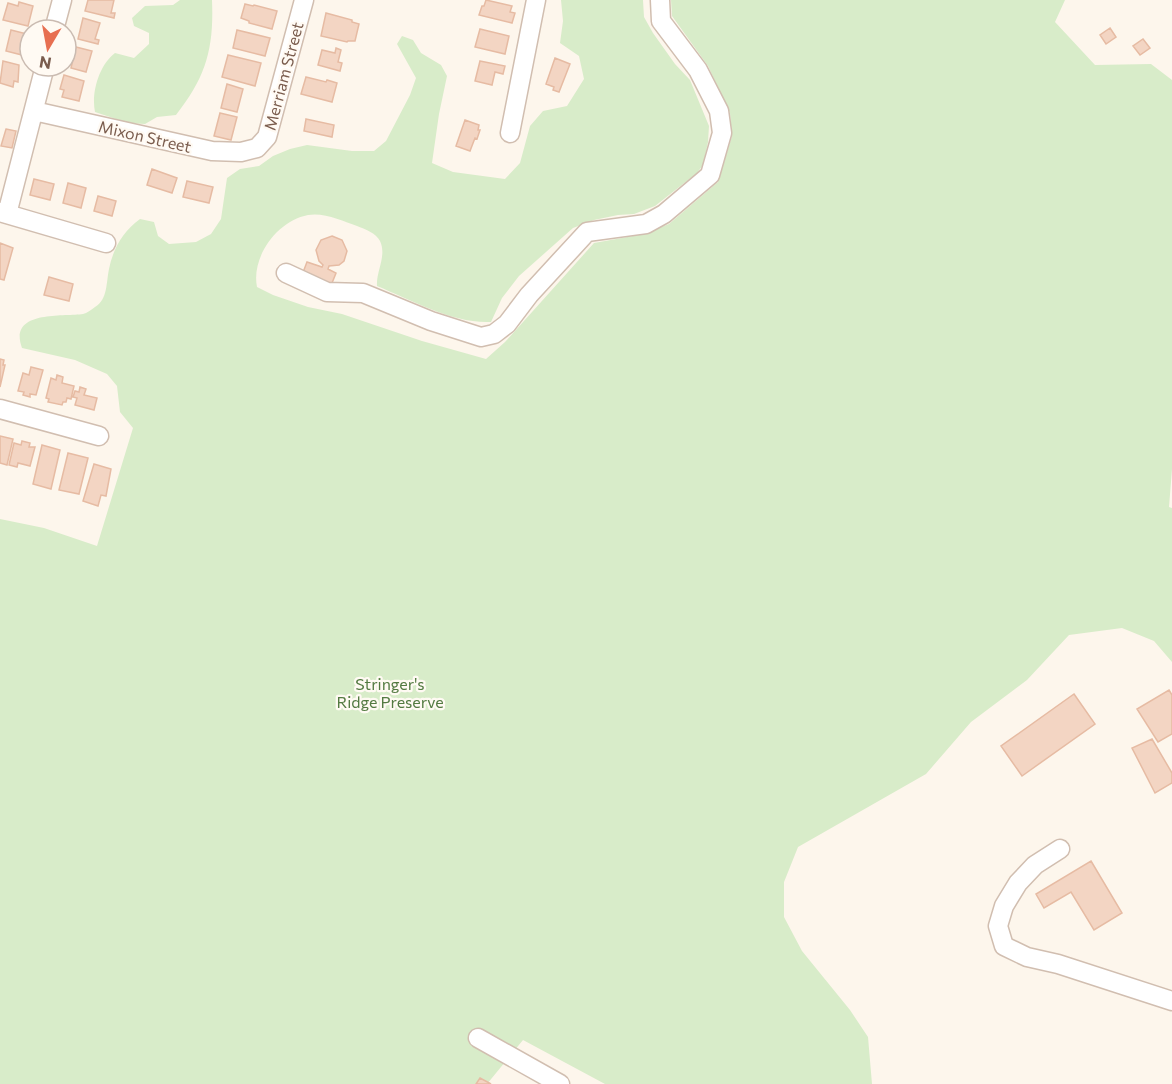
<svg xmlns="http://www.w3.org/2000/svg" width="1172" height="1084" font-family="Commissioner,sans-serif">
<rect width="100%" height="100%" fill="#fdf6ec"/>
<path fill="#d8ecc9" d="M180,0h32c2,49 -6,77 -36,115l-19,2 -12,7 -17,-1 -33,-11c-4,-19 4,-47 20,-59l19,5 15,-14v-11l-15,-7 -2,-8 13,-12 28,-1z
M561,0h82l1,17 9,16 22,31 15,16 19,46 -1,16 -5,23 -6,8 -42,33 -21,8 -16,1 -24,5 -21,8 -54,48 -17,22 -11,24c-37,2 -80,-22 -114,-36 -1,-15 10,-30 3,-45 -4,-8 -15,-12 -23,-15 -14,-5 -33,-14 -49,-11 -31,6 -57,42 -51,72l16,8 35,12 34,7 80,27 64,18 19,-17 89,-99 50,-9 25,-10 49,-42 14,-46 -2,-23 -22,-47 -36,-50 -1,-16h394l-10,22 40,43 56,-1 21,16v389l-3,38 3,1v154l-18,-21 -32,-13 -53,7 -42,45 -56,42 -45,52 -128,73 -14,35v35l18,34 48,59 18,27 4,47h-267l-82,-44 -36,44h-487v-565l44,9 53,18 36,-118 -13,-16 -3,-26 -10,-12 -32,-14 -53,-12c-14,-38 40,-31 61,-34 4,-1 8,-4 12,-7 13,-8 11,-24 14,-38 4,-20 14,-38 31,-50l14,3 4,14 11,8 27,-2 15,-8 10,-15 6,-41 13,-9 19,-3 14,-10 17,-7 17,-4 45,6h22l12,-10 24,-46 6,-17 -19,-34 5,-8 11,4 8,13 20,12 6,11 -8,38 -7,49 21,9 52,7 15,-16 10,-37 13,-15 24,-5 17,-27 -5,-23 -19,-13 3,-22z"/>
<path fill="#f3d5c3" stroke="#e6bba3" stroke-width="1.5" d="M88,0h26l-3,13h4l-1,5 -29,-7z
M486,0l26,6 -2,6 5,1 -3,10 -33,-8 3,-9h2z
M19,2l14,4 -5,20 -25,-6 5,-17 10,3z
M245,4l8,2 1,-1 23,6 -5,18 -23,-6v-2l-8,-3z
M326,13l26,7v2l7,2 -4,17h-7l-1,1 -26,-6z
M83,18l17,5 -5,16 4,1 -1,4 -20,-5z
M1110,28l6,9 -10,7 -6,-9z
M480,29l29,7 -4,18 -30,-7z
M11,30l16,4 -5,21 -16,-4z
M237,30l33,8 -5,18 -32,-8z
M1143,39l7,9 -10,7 -7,-9z
M76,47l16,4 -6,21 -15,-4z
M336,48l5,2 -3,12 4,1 -2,8 -22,-6 4,-15 13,3z
M228,55l33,8 -6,23 -33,-9z
M555,58l15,6 -11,28 -6,-2 1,-3 -8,-3z
M3,61l16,4 -1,17 -4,-1 -1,6 -13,-4z
M480,61l25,5 -2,8 -8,-2 -3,13 -17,-4z
M64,75l20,6 -5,20 -17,-4 2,-7 -4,-1z
M306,77l20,5 1,-2 10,3 -5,19 -31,-8z
M227,84l16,5 -6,23 -16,-4z
M220,113l17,4 -6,23 -17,-4z
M306,119l28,6 -2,12 -28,-6z
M465,120l14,5 -1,5h2l-3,9 -2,-1 -5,13 -14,-5z
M6,129l10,2 -4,17 -11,-2z
M152,169l25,9 -5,15 -25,-8z
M34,179l20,5 -4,16 -20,-5z
M187,181l26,6 -4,16 -26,-6z
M68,183l18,5 -5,20 -18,-5z
M98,196l18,5 -4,15 -18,-5z
M332,236l10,4 5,11 -3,10 -5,4 -10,1 -1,3 8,4 -6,15 -28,-13 5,-13 15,5 1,-2 -4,-4 -3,-11 5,-10z
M0,243l13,5 -9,32 -4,-1z
M49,277l24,7 -4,17 -25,-6z
M0,359l4,1 -1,5h2l-5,22z
M31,367l12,3 -7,25 -6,-1v3l-7,-2 1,-3 -6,-1 5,-18 6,2z
M57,375l6,2 -1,6 12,3 -3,13 -4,-1 -1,4h-3l-1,3 -14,-3 1,-3 -3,-1 5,-20 5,2z
M80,387l6,2 -2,6 13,3 -3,12 -19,-5 2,-7 -4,-1 2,-6 4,1z
M0,436l13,3 -6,26 -7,-2z
M22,441l8,2 -1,4h6l-5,19 -12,-3 -1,4 -8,-2 5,-22 7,2z
M42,445l18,5 -9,39 -18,-5z
M68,453l20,5 -9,36 -20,-4z
M94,464l17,5 -5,27 -5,-1 -3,11 -15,-5z
M1169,690l3,5v39l-14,8 -21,-33z
M1074,694l21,30 -73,52 -21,-30z
M1152,739l20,34v10l-17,10 -23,-45z
M1091,861l31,52 -28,17 -23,-38 -27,16 -8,-14z
M480,1078l11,6h-15z"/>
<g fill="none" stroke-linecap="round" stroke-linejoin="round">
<g stroke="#d1beb0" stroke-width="21">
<path id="minor" d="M54,30l8,-30
M34,111l178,40 29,1 16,-4 10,-11 37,-137
M510,133l26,-133
M0,212l106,31
M7,214l38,-148
M286,273l41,19 36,1 68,28 50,16 13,-3 13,-10 22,-29 58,-63 59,-8 18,-10 46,-39 12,-42 -3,-22 -21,-41 -37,-49 -1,-21
M0,409l99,27
M1060,849l-25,16 -17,18 -14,23 -6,20 6,20 23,11 31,7 114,37
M478,1038l82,46"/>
</g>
<use href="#minor" stroke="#fff" stroke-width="18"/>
</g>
<g text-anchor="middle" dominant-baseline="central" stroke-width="4.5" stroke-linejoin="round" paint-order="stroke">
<g font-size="16" fill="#7a5c4d" stroke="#fffaf3">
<text transform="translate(283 76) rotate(-75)">Merriam Street</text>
<text transform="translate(145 136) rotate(13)">Mixon Street</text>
</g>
<g font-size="16" fill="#537a41" stroke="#fffaf3">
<text x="390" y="683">Stringer's<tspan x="390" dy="18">Ridge Preserve</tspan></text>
</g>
</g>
<g transform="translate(48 48) rotate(190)"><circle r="28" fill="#fffaf3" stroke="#cabbb1" stroke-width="1.5"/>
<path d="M0-4.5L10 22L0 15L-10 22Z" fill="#e76f51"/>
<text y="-9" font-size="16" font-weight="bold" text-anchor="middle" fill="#7a5c4d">N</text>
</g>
</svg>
